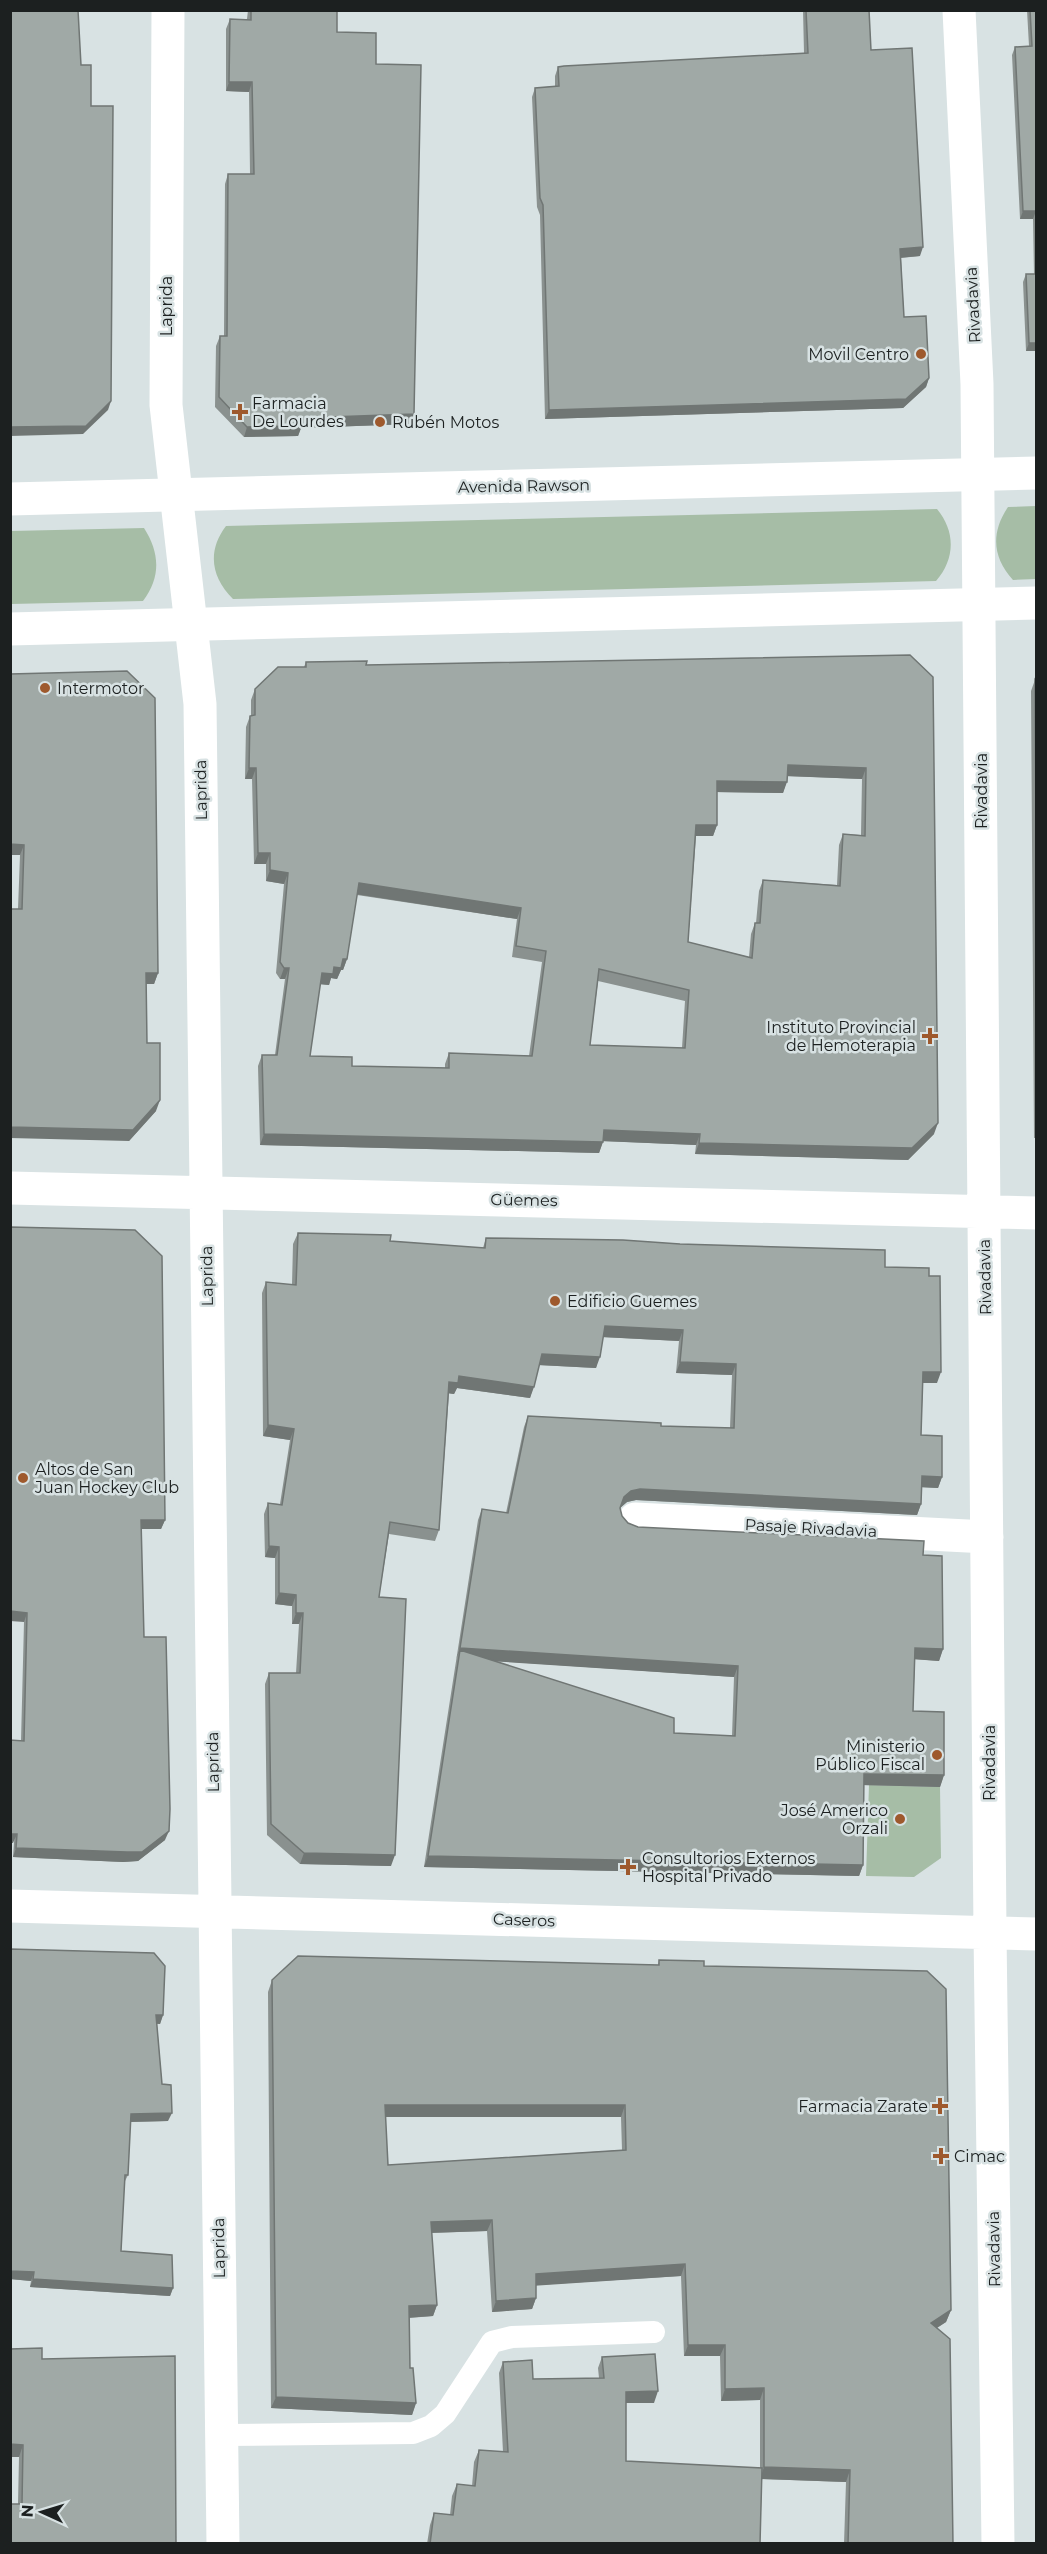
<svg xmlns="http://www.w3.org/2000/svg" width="1047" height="2554" font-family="Montserrat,sans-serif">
<rect width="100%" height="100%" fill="#d8e2e3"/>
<path fill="#a6bda6" d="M1036,506v73l-23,1c-21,-23 -22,-48 -5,-73z
M937,509c19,23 18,50 -1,72l-703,18c-22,-22 -26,-48 -7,-73z
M144,528c16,25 17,49 -1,73l-132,3v-73z
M869,1785l71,2 1,71 -27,19 -48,-1z"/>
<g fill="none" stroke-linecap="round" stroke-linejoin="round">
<path stroke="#fff" stroke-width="22" d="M222,2435l191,-2 18,-7 14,-12 47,-72 20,-5 142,-5"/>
<path stroke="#fff" stroke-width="33" d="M168,10l-2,395 34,299 23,1840
M959,10l18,374 13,1549 8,611
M10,1188l1026,25
M635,1519l352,18
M10,1906l1026,28"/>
<path stroke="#fff" stroke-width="33" d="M10,499l1026,-26
M10,629l1026,-26"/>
</g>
<path fill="#8a918f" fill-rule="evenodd" d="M248,10h89v22l39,32 35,360 -110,4 -3,8 -54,1 -29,-30 1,-61 4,-10h4l1,-152 3,-10h22l-1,-82 -23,-1v-62l4,-10h17z
M803,10h66l2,40 49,206 -19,2 3,59 25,61 -3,9 -23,21 -358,11 -5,-204 -3,-8 -5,-110 3,-9 20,-2v-10l3,-9 246,-14z
M1027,10h9v341h-10l-3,-69 3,-8h8l-1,-55h-13l-8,-164 3,-8 14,-1z
M910,655l24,479 -26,26 -213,-6 1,-9 -93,-4 -4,12 -339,-8 -2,-79 4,-11h13l10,-76h-5l-4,-6 8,-89 -18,-3v-17h-12l-2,-85h-7l1,-52 4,-11h1v-16l4,-11 49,-22 2,-5 60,3zM788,776l74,3 -1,56 -18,-1 -4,11 -2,40 -74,-5 -4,11 -3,32h-1l-4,11 -2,23 -61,-15 8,-106h17l4,-11v-33l66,1zM357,895l160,24 -5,38 30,5 -13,94 -80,-3 -4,11v4l-93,-2 -42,-10 10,-72 9,1 2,-7 6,1 4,-9h2l4,-11zM598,981l87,20 -3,47 -92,-3z
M10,674l148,299 -4,11h-8l1,59 9,68 -27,30 -111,-232 2,-54z
M1036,677v461h-2l-3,-447z
M10,1227l155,293 -4,9h-20l3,108 21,203 -27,21 -15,1 -110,-5 8,-116 3,-119z
M298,1233l92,8 93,7 3,-10 399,29 52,116h-14l-2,52 21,42 -4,11 -17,-1v17l-4,11 -281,-15 -9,2 -7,6 2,8 6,7 10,4 285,28 20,94 -4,12 -24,-2 -2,52 31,64 -4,12 -76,-2 -1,80 -4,11 -435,-9 54,-347 4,-11 24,4 18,-86 4,-11 133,10 69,2 2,-53 -56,-2 3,-32 -76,-4 -7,31 -57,-3 -9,33 -73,-10 -3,6 -5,-1 -10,137 -4,11 -46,-7 -10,63 12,269 -91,-2 -33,-29 -2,-151 4,-11h27l3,-49h-7v-18l-17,-2v-46l-10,-1 -1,-43 4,-11 12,1 10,-64 -27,-4 -1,-143 4,-11 26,3 1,-41zM495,1661l239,16 -2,59 -58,-3z
M10,1949l153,66 -3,9h-3l5,60 6,37 -38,1 -2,53 -4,8 -3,68 52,37 -3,8 -140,-9 1,-6 -21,-2z
M659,1960l45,6 247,344 -5,12 -9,6 16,216h-109l2,-62 -84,-3 -2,65h-333l3,-19 4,-12 16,2 2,-19 5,-12 15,2 2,-24 5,-12 24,2 -4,-79 4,-11 30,17 66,-1 -1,-10 4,-11 52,46h-28v58l134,7v-68l-39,1 -1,-45h-36l-3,-80 -145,9v13l-4,11 -40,3 -5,-81 -56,2 6,72 -4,11 -24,2 1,50 6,35 -4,12 -141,-7 -3,-416 4,-12 386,-15zM385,2117h236l1,33 -234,15z
M10,2349l32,10 134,185 -158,-40 1,-47h-9z"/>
<path fill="#707674" d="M229,82h23l-3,10 -23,-1z
M1023,211h13l-3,8h-13z
M923,247l-3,9 -23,2 3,-9z
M1029,343h7v8h-10z
M929,378l-3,9 -23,21 -358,11 4,-9z
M111,401l-3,9 -25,24 -73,2v-9z
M414,414l-3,10 -110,4 -3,8 -54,1 3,-10 55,-9z
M788,765l78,3 -4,11 -78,-3z
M249,768h7l-4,11h-7z
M717,781l70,1 -4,11 -70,-1z
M696,825h21l-4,11h-21z
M10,844l14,1 -4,10h-10z
M258,853h12l-4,11h-12z
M270,870l18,3 -4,11 -18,-3z
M359,883l162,25 -4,11 -162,-25z
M343,959h4l-4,11h-2l-4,9 -6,-1 -2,7 -11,-1 4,-11 12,-6z
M284,968h5l-4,11h-5z
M146,973h12l-4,11h-12z
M160,1100l-4,11 -27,30 -119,-3v-11z
M938,1123l-4,11 -26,26 -213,-6 4,-11z
M604,1130l96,4 -4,11 -96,-4z
M264,1134l339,8 -4,11 -339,-8z
M605,1326l78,4 -4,11 -78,-4z
M542,1354l58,3 -4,11 -58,-3z
M680,1362l56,2 -4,11 -56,-2z
M923,1372h18l-4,11h-18z
M459,1376l75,11 -4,11 -73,-10 -3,6 -9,-1 4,-11z
M268,1425l26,4 -4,11 -27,-4z
M922,1476l20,1 -4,11 -21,-1z
M640,1489l281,15 -4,11 -281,-15 -9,2 -7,6 4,-11 7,-6z
M141,1520h24l-4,9h-23z
M269,1546l10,1 -4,11 -10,-1z
M279,1593l17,2 -4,11 -17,-2z
M10,1611l17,2 -3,9 -14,-1z
M296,1613h7l-4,11h-7z
M460,1648l278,18 -4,11 -275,-18 1,-9 -4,9z
M915,1648l28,1 -4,12 -28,-2z
M864,1774l80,1 -4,12 -80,-2z
M169,1831l-4,9 -27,21 -15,1 -110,-5 3,-9z
M10,1834h7l-4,9h-3z
M304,1853l91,2 -4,11 -91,-2z
M428,1856l435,9 -4,11 -435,-9z
M156,2015h7l-3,9 -7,-1z
M385,2105h240l-4,12h-240z
M172,2113l-4,8 -40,1 3,-8z
M492,2220l-5,11 -61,2 5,-11z
M685,2264l-4,12 -150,10 5,-12z
M10,2271l24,1 -3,9 -21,-2z
M33,2279l140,9 -3,8 -140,-9z
M536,2298l-4,11 -40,3 4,-11z
M437,2305l-4,11 -29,2 5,-12z
M951,2310l-5,12 -19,12 4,-11z
M688,2345h37l-5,11h-36z
M764,2388l-4,12 -39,1 4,-12z
M658,2391l-4,12h-32l4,-11z
M276,2397l140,6 -4,12 -141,-7z
M10,2444l13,1 -4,12h-9z
M764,2467l86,3 -4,12 -86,-3z"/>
<path fill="#a0a9a6" stroke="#707674" stroke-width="1.5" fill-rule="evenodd" d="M10,10h68l3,55h10v41h22l-2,295 -25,25 -76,1z
M251,10h86v22l39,1v31l45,1 -7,349 -112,4v8l-55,1 -28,-30 1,-61h7l1,-162h26l-2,-92h-23l1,-63 21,1z
M806,10h63l2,40 41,-2 11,199 -23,2 4,68 22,-1 3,62 -23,21 -357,11 -6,-205 -3,-7 -5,-110 24,-2 -1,-19 6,-1 244,-13z
M1030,10h6v228v-27h-13l-8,-164 17,-1z
M1026,274h10v69h-7z
M910,655l23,22 5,446 -26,25 -213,-5 1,-9 -96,-4 -1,12 -339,-8 -2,-79h15l12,-87h-5l-4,-6 8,-89 -18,-3v-17h-12l-2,-85h-7l1,-52 5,-1v-26l23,-22h28v-5l61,-1 -1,4zM788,765l78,3 -1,68 -22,-2 -3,52 -77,-6 -3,43h-5l-3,35 -64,-16 8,-117h21v-44l70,1zM359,883l162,25 -5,38 30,5 -14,105 -83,-3v15l-97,-2v-9l-42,-1 12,-83 11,1 1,-7 7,1 2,-9h4zM599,969l90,21 -4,58 -95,-3z
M127,671l28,27 3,275h-12l1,70h13v57l-27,30 -123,-3v-216l1,-2h11l2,-64 -14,-1v-170z
M1036,677v155l-1,-153z
M10,1227l125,3 27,26 3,264h-24l3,117h22l4,172 -1,22 -27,21h-15l-111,-4 1,-14h-7v-94l14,1 3,-128 -17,-2z
M298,1233l93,2 -1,6 95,7 1,-10 137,2 57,4 205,6v17l44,1v8h11l1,96h-18l-2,63 21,1v41l-20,-1 -1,28 -281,-15 -9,2 -7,6 -4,11 2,8 6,7 10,4 286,14 -1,14 19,1 1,93 -28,-1 -2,63 31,1v63l-80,-1 -1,91 -435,-9 32,-206 214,68v15l61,3 3,-70 -278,-18 22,-139 26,4 20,-97 133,7v3l73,2 2,-64 -56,-2 3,-32 -78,-4 -5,31 -58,-3 -8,33 -75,-11 -1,7 -9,-1 -10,148 -49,-8 -11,75 27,2 -11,256 -91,-2 -33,-29 -2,-151h31l3,-60h-7v-18l-17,-2v-46l-10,-1 -1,-43 14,2 12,-76 -26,-4 -2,-143 30,3z
M10,1949l144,4 11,13 -2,49h-7l6,69 9,1 1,28 -41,1 -3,61h-3l-4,76 51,4 1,33 -140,-9 1,-7 -24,-1z
M298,1956l361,9v-5l45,1v5l223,5 19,18 5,321 -20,13 19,16 3,205h-105l2,-74 -86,-3v-79l-39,1v-44h-37l-3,-81 -149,10v24l-40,3 -4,-81 -61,2 6,83 -28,1 1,62h3l3,35 -140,-6 -4,-417zM385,2105h240l1,45 -238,15z
M42,2348v11l133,-3 1,188h-166v-40h12l1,-59 -13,-1v-95z
M655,2354l3,37 -32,1v69l136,7 -2,76h-330l4,-31 19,2 4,-31 18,2 4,-36 29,2 -5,-90 29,-2 1,19 71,-1 -2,-21z"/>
<g fill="#9e592d" stroke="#d8e2e3" stroke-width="2">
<circle cx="921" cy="354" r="6"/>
<path d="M237 403h6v6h6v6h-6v6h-6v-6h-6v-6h6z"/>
<circle cx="380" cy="422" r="6"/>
<circle cx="45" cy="688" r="6"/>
<path d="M927 1027h6v6h6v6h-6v6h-6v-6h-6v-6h6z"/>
<circle cx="555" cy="1301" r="6"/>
<circle cx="23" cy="1478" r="6"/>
<circle cx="937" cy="1755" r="6"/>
<circle cx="900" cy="1819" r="6"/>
<path d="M625 1858h6v6h6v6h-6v6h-6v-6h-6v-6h6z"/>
<path d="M937 2097h6v6h6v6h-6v6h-6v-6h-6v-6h6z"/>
<path d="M938 2147h6v6h6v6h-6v6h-6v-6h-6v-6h6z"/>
</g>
<g text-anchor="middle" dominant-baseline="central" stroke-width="5" stroke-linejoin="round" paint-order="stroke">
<g font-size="16" fill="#1c2020" stroke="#d8e2e3">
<text transform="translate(973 305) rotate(-93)">Rivadavia</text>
<text transform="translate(166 306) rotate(-90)">Laprida</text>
<text transform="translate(524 486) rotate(-1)">Avenida Rawson</text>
<text transform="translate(201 790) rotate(-91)">Laprida</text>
<text transform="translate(981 791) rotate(-90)">Rivadavia</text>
<text transform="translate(524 1200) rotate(1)">Güemes</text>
<text transform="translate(207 1276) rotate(-91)">Laprida</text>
<text transform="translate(985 1277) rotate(-91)">Rivadavia</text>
<text transform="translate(811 1528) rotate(3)">Pasaje Rivadavia</text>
<text transform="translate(213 1762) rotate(-91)">Laprida</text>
<text transform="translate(989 1763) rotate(-90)">Rivadavia</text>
<text transform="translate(524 1920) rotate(2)">Caseros</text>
<text transform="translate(219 2248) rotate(-91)">Laprida</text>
<text transform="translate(994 2249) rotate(-91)">Rivadavia</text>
</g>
<g font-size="16" fill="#1c2020" stroke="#d8e2e3" text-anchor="start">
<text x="909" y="354" text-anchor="end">Movil Centro</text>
<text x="252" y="403">Farmacia<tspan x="252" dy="18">De Lourdes</tspan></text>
<text x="392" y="422">Rubén Motos</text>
<text x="57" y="688">Intermotor</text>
<text x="916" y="1027" text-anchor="end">Instituto Provincial<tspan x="916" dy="18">de Hemoterapia</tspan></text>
<text x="567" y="1301">Edificio Guemes</text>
<text x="35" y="1469">Altos de San<tspan x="35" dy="18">Juan Hockey Club</tspan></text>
<text x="925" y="1746" text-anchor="end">Ministerio<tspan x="925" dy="18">Público Fiscal</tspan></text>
<text x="888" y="1810" text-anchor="end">José Americo<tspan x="888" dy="18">Orzali</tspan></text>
<text x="642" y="1858">Consultorios Externos<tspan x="642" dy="18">Hospital Privado</tspan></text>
<text x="928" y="2106" text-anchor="end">Farmacia Zarate</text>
<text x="954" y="2156">Cimac</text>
</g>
</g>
<rect width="1047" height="2554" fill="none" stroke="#1c2020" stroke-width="24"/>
<g transform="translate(42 2512) rotate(274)" stroke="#d8e2e3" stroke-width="4.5" paint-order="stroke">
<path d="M0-4.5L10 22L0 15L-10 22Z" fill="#1c2020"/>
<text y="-9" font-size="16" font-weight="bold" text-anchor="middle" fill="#1c2020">N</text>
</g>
</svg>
